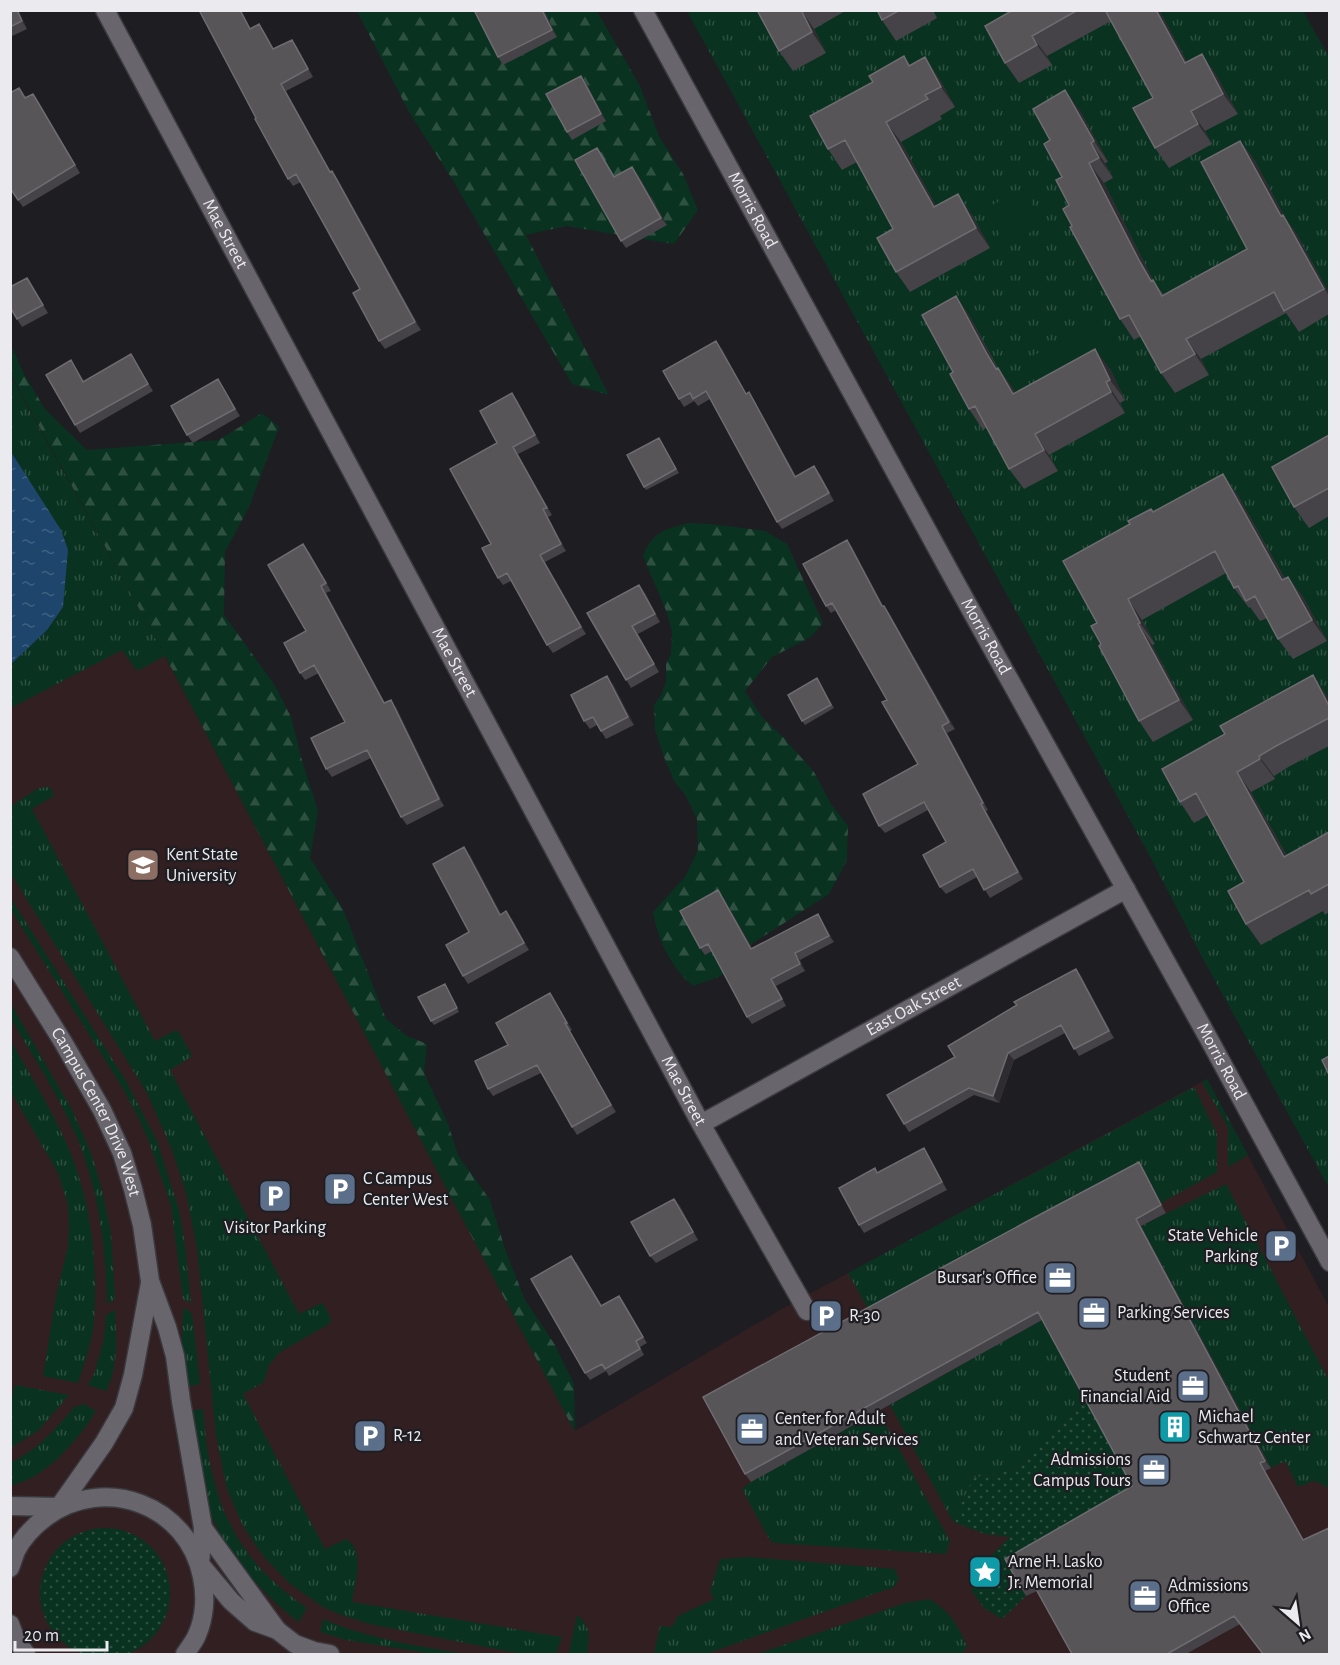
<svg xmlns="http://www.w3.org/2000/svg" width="1340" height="1665" font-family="'Alegreya Sans',sans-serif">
<defs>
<pattern id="grass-tufts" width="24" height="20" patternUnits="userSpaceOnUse" patternTransform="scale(1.5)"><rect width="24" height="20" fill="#093220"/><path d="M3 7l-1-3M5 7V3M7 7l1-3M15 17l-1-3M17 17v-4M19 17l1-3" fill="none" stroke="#2d5041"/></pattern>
<pattern id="forest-firs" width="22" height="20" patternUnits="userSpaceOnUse" patternTransform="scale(1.5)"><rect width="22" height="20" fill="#093220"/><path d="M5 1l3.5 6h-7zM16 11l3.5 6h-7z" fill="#2d5041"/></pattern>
<pattern id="park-dots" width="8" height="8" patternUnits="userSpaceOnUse" patternTransform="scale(1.5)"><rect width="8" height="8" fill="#093220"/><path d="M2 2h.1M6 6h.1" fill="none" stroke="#2d5041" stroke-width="1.8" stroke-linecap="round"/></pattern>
<pattern id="water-ripples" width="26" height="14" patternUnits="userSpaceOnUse" patternTransform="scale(1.5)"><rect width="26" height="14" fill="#1e466c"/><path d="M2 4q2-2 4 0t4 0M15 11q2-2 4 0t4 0" fill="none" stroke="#3f6181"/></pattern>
</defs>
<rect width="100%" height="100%" fill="#1e1d22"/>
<path fill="#321f21" d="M10,375l155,281 410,775 203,-120 429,-232 122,228v347h-1318z"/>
<path fill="url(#grass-tufts)" d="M687,11h616l27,48 -1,1129 -127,-231 -48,-93 -91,-167z
M10,375l155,281 -26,14h-3l-14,-20 -111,58z
M46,787l5,1 3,7 -2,2 -20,12 123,232 19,-10h4l13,22v4l-21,13 129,244 22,-11 3,2 7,14 -2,5 -49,28 -11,13 -5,17 -21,12 82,155 21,-10c20,12 9,44 6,63l210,35 -6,17h-34l-153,-30 -28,-9 -18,-8 -33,-23 -27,-28 -9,-13 -12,-19 -15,-35 -4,-19 -7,-34 -19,-188 -11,-55 -14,-43 -25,-57 -136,-219v-68l26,-17z
M10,897l116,184 31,60 22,69 6,35 6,58 -8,-4 -12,-93 -23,-67 -10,-22 -16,-30 -111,-177z
M11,1004l61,106 19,43 10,33 10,47 4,66 -8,5c-1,-59 -9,-119 -33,-173 -17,-38 -42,-77 -63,-112z
M11,1041c21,37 44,74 60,113 17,43 24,89 24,135 0,15 0,31 -3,46 -3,16 -9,32 -14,48l-35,-7 13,-80 12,-50 1,-18 -1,-23 -10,-32 -47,-81z
M1207,1079l41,76 -20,12v-40l-26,-45z
M1194,1087l23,47v38l-56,31 -17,-33 -276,139 -20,-36z
M1226,1184l103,197v104l-5,3 -1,-4 -10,-3 -15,6 -13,-26 -14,7 -130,-242z
M183,1308l9,5 8,71 -14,3 -4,-46z
M115,1310c1,27 4,57 -9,81l-18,-6 6,-11 10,-35 2,-24z
M1043,1319l44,81 -68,69 -46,9 -20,44 -63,-117z
M15,1385l54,10 -30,35 -28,18v-49z
M82,1403l14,8c-13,22 -40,54 -63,66 -7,4 -15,6 -22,9v-24c26,-11 47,-36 65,-57l4,2z
M203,1409c2,18 3,38 7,55 14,66 42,106 97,144l-8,14c-31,-21 -77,-74 -89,-111 -11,-32 -15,-67 -22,-100z
M878,1411l72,130 -4,13 -172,-11 -5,-4 -27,-50 9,-7z
M749,1557l146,12 4,10 -5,8 -188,67h-52l6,-28 12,1 6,-11 36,-17 -4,-8 10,-32z
M929,1599c21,12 28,25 38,47l-5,8h-205l148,-51z
M577,1615c15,12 12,22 10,39l-18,-1z
M323,1619c46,20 95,27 143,35h-33l-87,-14 -26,-8z"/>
<path fill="url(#forest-firs)" d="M357,11h240l43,75 19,50 24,38 15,36 -24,34 -108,-18 -40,9 83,160 -37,-11 -120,-205 -43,-67z
M10,343l14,31 21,35 42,41 132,-10 43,-27 17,14 -30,80 -24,45 -1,63 50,69 17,33 10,40 17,54 -8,47 33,51 43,110 21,17 20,8 -3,29 24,51 10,31 32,45 16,52 19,48 30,45 19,39 1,48 -410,-776 -154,-281z
M688,523l23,1 54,7 22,13 36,79 -12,14 -39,20 -27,34 17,26 22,21 30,34 17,32 17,22 -1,34 -18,34 -76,49 -32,33 -28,10c-22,-18 -35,-46 -40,-74l32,-35 13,-27 -1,-31 -11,-23 -12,-15 -10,-24 -9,-27 -1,-25 6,-8 6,-15v-18l5,-10 1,-22 -5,-19 -24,-57c9,-24 22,-27 45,-33z"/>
<path fill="url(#park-dots)" d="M1087,1400l51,94 -127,73 15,29 -24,23 -18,-11 -13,-18 12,-26 27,-27 -25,-3 -32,-12 20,-44 46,-9z
M40 1593a65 65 0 1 1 130 0a65 65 0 1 1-130 0Z"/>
<path fill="#093220" d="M1023,188l20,37 -37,21 -20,-37z
M1101,320l21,41 -69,36 -22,-40z"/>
<path fill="url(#water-ripples)" d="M11,452l50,78 7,20 -5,57 -16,23 -36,34z"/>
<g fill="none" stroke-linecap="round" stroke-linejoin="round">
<g stroke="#3a393d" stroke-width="21">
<g id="street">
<path id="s1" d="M105,10l596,1114 106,187"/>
<path id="s2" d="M643,10l314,575 253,456 120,221"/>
<path id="s3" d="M701,1124l425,-235"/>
</g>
</g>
<g stroke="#3a393d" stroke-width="21">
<g id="secondary">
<path id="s4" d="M10,957l53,85 39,68 20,43 11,36 9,36 8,56 17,46 8,29 6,45 22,127 -3,36 31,37 24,21 22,8 18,14 19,7 16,3"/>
<path d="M10,1506l49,1 45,-64 20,-35 9,-33 17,-92"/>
<path d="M203,1528l74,102"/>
<path d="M10,1568c2,-5 4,-12 6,-17 7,-14 18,-25 30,-34 59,-43 142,-12 156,60 4,18 3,40 -5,58 -3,7 -8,13 -12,19"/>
<path d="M10,1624l6,16 10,14"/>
</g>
</g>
<use href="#street" stroke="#68666c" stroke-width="18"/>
<use href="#secondary" stroke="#68666c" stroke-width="18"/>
</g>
<path fill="#464348" d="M10,10h8l9,19 -17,8z
M544,10l13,27 -54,28 -5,-8z
M757,10h90l-33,19 12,24 -33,18 -14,-20z
M877,10h56l4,8 -41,23 -14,-21z
M1013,10h146l28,52 15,-8 14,21 22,39 -33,17 7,13 -43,24 -14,-20 -2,-50 -42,-77 -64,35 5,9 -33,18 -14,-20z
M259,24l15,25 18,-9 5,7 16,30 -27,14 45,81 6,6 84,152 -36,19 -6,-8 -19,-52 -59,-107 -8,4 -5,-7 -32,-61 -5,-89z
M904,56l6,9 29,13 16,29 -15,9 2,3 -41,23 35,64 36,9 18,33 -80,44 -14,-20 -3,-43 -36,-67 -15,8 -14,-21 45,-67z
M581,76l5,7 20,38 -34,19 -5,-8z
M33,94l47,79 -57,34 -5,-7 7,-105 1,3z
M1080,111l28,51 -3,1 8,15 -9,5 50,99 10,13 83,-46 -7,-108 15,20 29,55 13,19 32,58v21l-30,18 -13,-19 -85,46 8,16 -34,18 -14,-20 -20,-37 -7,4 -14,-21 -48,-93 -3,-21 -7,-28 -12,-37z
M602,156l12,21 24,-2 29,50 -41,23 -5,-7z
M27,278l21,35 -26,14 -5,-8z
M956,296l14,21 28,51 17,25 95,-24 15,31 -5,3 5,10 -76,42 9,16 -34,18 -15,-20 -22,-42 -4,3 -14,-21 -16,-37z
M722,349l24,45 3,-2 5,8 42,76 24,-2 14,27 -52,28 -5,-7 -67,-123 -12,7 -4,-5 -10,6 -5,-8z
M136,362l17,29 -73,42 -5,-8 1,-57 8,13z
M223,387l17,29 -47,27 -6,-8z
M517,400l23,43 -22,11 34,61 -4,2 18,34 -21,11 41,72 -33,19 -6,-8 -36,-64 -8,4 -5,-7 -1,-135z
M1329,435v81l-20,12 -15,-21z
M659,438l20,35 -33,17 -2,-3z
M1237,494l48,85 3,-2 15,20 24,44 -34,18 -15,-20 -11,-21 -7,3 -10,-14 -1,1 -15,-20 -8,-15 -84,47 13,24 -3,1 41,75 -40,22 -14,-21 -42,-98 56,-112z
M847,540l5,7 31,59 6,7 66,116 -8,4 41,77 -2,1 37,68 -33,19 -13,-21 -31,17 -6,-7 6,-45 -18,-32 -43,23 -6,-7 39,-62 -31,-64 -51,-90 -5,3 -5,-7z
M309,552l22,39 -5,2 59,110 11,4 48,99 -37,19 -6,-8 -30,-59 -39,19 -6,-8 19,-47 -26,-49 -14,7 -5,-7 6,-42z
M645,593l15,29 -22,12 21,38 -28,16 -44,-75z
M1313,675l16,25v46l-39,20 -16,10 1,3 -24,13 36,64 42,-24v80l-4,3 -2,-4 -62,34 -15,-21 -2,-42 -36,-67 -14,8 -14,-21z
M819,682l15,26 -29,17 -3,-4z
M613,684l21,41 -28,14 -9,-14 -7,4 -6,-8z
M470,855l31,59 11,5 17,31 -61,34 -5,-8 6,-44z
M723,897l29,51 66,-34 16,28 -34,18 5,11 -29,15 10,20 -34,18 -5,-7 -35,-66 -7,4 -5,-7z
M1076,969l5,7 33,62 -35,18 -14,-23 -51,27 -15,43 -25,-8 -65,37 -5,-8 113,-119z
M447,988l12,24 -25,13 -3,-4z
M555,1001l17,29 -2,1 46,81 -39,23 -5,-8 -31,-54 -48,23 -5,-7 20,-44z
M924,1148l5,8 18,34 -83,43 -5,-8z
M1139,1162l5,8 22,43 -25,13 130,242 -6,3 -25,153 -54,30h-114l-35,-63 -11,5 -5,-8 111,-102 -90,-166 -291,162 -6,-8z
M674,1199l6,7 18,34 -42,23 -6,-7z
M576,1262l26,44 17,-10 28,47 -7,4 4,8 -35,21 -3,-5 -16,9 -5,-7z"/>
<path fill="#2f2c31" d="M17,10h1l9,19 -5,-8z
M240,10h1l14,27 -5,-8z
M542,10h2l13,27 -5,-7z
M801,10l13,19 12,24 -14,-21z
M1156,10h3l40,74 -14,-21z
M259,24l6,8 13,25 -5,-8z
M1032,36l15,20 5,9 -15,-20z
M292,40l5,7 16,30 -5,-8z
M1202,54l14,21 22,39 -15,-20z
M925,57l14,21 16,29 -14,-20z
M581,76l5,7 20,38 -5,-7z
M281,84l5,7 49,89 -5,-8z
M1065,90l15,21 28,51 -14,-21z
M33,94l6,8 41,71 -5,-8z
M1191,111l14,20 7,13 -14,-20z
M886,122l15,20 47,86 -14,-21z
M1240,141l15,20 29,55 13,19 32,58v3l-48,-80z
M1091,143l14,20 8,15 -14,-20z
M1089,163l15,20 50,99 13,19 9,16 -25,-36 -11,-19z
M632,167l6,8 29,50 -6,-7z
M332,171l5,7 84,152 -6,-8z
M958,194l14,21 18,33 -14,-20z
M956,296l14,21 31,58 -5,-6 -9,-15z
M1186,339l15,20 8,16 -14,-21z
M716,341l6,8 29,53 -5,-8z
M1095,349l15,20 15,31 -15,-20z
M131,354l5,8 17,29 -5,-7z
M998,368l15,20 14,26 -14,-20z
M218,379l5,8 17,29 -5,-7z
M1106,382l14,21 5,10 -14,-21z
M749,392l5,8 46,84 -5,-7z
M512,393l5,7 23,43 -5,-8z
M1035,434l14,21 9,16 -14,-21z
M513,447l5,7 34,61 -5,-7z
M814,466l6,8 14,27 -5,-8z
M1223,474l14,20 60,107 -15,-21z
M543,509l5,8 18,34 -5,-7z
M847,540l5,7 36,67 -6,-8z
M303,544l6,8 22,39 -5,-8z
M540,555l5,7 41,72 -5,-7z
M1288,577l15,20 24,44 -15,-21z
M639,585l6,8 15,29 -5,-8z
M321,586l5,7 63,118 -5,-8z
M1128,599l14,21 13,24 -15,-21z
M884,606l5,7 66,116 -6,-7z
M1138,624l14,21 41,75 -14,-20z
M632,626l6,8 21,38 -5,-8z
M1313,675l14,21 2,4v6z
M607,676l6,8 21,41 -6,-8z
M391,700l5,7 48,99 -5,-7z
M942,726l5,7 41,77 -5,-7z
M1259,756l15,20 1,3 -15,-20z
M1237,772l14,20 48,86 -15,-21z
M981,804l5,7 37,68 -5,-7z
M464,847l6,8 35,67 -5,-7z
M718,890l5,7 33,58 -5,-6z
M506,911l6,8 17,31 -5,-7z
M818,914l16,28 -5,-6z
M795,953l5,7 5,11 -5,-7z
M1076,969l5,7 33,62 -5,-7z
M771,979l5,7 10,20 -4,-7z
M550,993l5,8 17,29 -5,-7z
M565,1023l5,8 46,81 -5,-7z
M1008,1053l6,7 -15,43 -6,-7z
M924,1148l5,8 18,34 -5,-8z
M1139,1162l5,8 22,43 -5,-8z
M674,1199l6,7 18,34 -5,-8z
M1136,1219l5,7 130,242 -6,-7z
M619,1296l5,6 23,41 -4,-6z
M1260,1463l5,8 44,77 -6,-8z"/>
<path fill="#585559" stroke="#6f6c71" stroke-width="1.5" d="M10,10h7l5,11 -12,6z
M199,10h41l10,19 9,-5 14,25 19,-9 16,29 -27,15 49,88 2,-1 83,151 -36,19 -26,-48 7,-4 -64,-115 -8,5 -33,-60 1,-1z
M474,10h68l10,20 -54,27z
M757,10h44l11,22 -33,19z
M877,10h23l-18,10z
M1013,10h65l-46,26 5,9 -32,18 -20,-37z
M1105,10h51l29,53 17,-9 21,40 -32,17 7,13 -43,24 -22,-40 20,-10z
M904,56l5,10 16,-9 16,30 -16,8 3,4 -42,23 48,85 24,-13 18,34 -80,44 -19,-34 16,-9 -48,-89 -17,9 -18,-33 63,-34 -4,-6z
M581,76l20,38 -34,18 -21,-38z
M19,88l6,10 8,-4 42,71 -57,35 -8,-12v-95z
M1065,90l29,51 -3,2 8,15 -10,5 51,99 11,19 2,-1 9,16 85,-47 -46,-87 39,-21 41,75 2,-1 41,74 -40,22 -10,-19 -88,47 9,15 -34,19 -32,-58 -9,4 -50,-92 2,-1 -9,-17 6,-4 -13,-25 6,-3 -18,-33 6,-4 -17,-31z
M597,148l17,29 18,-10 29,51 -40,23 -46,-81z
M27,278l16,27 -26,14 -7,-12v-20z
M956,296l31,58 9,15 2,-1 15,26 82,-45 15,31 -4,2 5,10 -76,42 9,16 -35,19 -34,-63 -6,3 -19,-35 3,-2 -31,-57z
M716,341l30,53 3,-2 46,85 19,-11 15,27 -52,29 -71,-131 -13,8 -3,-6 -11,6 -16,-28z
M131,354l17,30 -73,41 -29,-50 25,-15 12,22z
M218,379l17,30 -48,26 -16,-29z
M512,393l23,42 -22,12 34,61 -4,1 18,35 -21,11 41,72 -34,18 -40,-72 -9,5 -16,-30 9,-4 -41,-75 47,-26 -17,-32z
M1329,435v53l-35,19 -22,-40z
M659,438l17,31 -32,18 -17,-32z
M1223,474l59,106 6,-3 24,43 -34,19 -23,-43 -9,5 -8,-15 -4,2 -19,-37 -87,48 12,24 -2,1 41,76 -40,21 -40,-75 2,-2 -10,-18 6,-3 -34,-62 67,-37 -2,-3 23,-12 2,3z
M847,540l35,66h2l65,116 -7,4 41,77 -2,1 37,68 -34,18 -11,-21 -33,18 -17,-32 23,-13 -22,-40 -45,24 -16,-32 55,-30 -36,-62 5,-2 -55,-97 -6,3 -23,-42z
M303,544l23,39 -5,3 63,117 7,-3 48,99 -38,18 -34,-67 -41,19 -15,-31 34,-16 -31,-57 -14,8 -16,-30 22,-12 -38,-66z
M639,585l16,29 -23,12 22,38 -28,16 -39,-67z
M1313,675l16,31v12l-53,28 -17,10 1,3 -23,13 47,85 45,-25v52l-18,10 -2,-4 -63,34 -18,-33 16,-9 -48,-89 -16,9 -18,-33 63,-35 -5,-8z
M607,676l21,41 -27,14 -8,-14 -9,4 -13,-26z
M817,678l14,27 -29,16 -14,-26z
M464,847l36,68 6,-4 18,32 -61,33 -17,-31 23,-13 -36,-68z
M718,890l33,59 67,-35 11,22 -34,17 5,11 -29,15 11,20 -35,18 -39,-73 -8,4 -20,-37z
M1076,969l33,62 -35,18 -13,-24 -53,28 -15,43 -24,-8 -65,36 -17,-29 68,-38 -7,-11 69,-41 -3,-3z
M445,984l12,24 -26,13 -13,-24z
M550,993l17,30h-2l46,82 -39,22 -35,-62 -49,24 -13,-28 33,-16 -12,-22z
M1329,1056v19l-7,-15z
M924,1148l18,34 -83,43 -20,-37 36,-20 2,5z
M1139,1162l22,43 -25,14 129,242 -5,2 43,77 26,-12v126h-66l-29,-38 -67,38h-95l-40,-72 -11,6 -16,-29 127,-73 -94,-174 -293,162 -42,-77 321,-174z
M674,1199l19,33 -43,24 -19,-34z
M571,1256l30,50 18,-10 24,41 -7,4 4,8 -35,20 -3,-5 -17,9 -54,-94z"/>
<defs>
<g id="university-square" transform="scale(1.725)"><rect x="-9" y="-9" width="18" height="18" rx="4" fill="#8d6e63" stroke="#1e1d22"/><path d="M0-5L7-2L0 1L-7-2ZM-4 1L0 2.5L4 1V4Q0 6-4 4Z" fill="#fff"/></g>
<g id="parking-square" transform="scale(1.725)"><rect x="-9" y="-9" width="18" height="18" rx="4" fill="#5c6f8a" stroke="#1e1d22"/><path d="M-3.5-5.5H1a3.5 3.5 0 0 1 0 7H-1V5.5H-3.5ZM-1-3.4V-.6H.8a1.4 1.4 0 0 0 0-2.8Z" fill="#fff"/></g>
<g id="office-square" transform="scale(1.725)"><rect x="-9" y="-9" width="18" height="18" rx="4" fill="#5c6f8a" stroke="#1e1d22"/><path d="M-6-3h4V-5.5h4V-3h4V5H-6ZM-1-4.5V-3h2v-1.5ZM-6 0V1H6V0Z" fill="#fff"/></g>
<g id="building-square" transform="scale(1.725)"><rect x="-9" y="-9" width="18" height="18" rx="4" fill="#0f9aa8" stroke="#1e1d22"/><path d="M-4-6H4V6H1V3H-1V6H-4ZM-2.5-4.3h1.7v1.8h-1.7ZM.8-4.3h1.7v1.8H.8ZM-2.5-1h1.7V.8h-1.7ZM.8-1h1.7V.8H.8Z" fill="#fff"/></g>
<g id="sight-square" transform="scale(1.725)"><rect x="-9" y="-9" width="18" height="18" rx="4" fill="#0f9aa8" stroke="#1e1d22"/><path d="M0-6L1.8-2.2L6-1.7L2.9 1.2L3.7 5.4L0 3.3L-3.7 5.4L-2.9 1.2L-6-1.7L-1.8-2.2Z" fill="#fff"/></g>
</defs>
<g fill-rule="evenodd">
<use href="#university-square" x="143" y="865"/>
<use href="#parking-square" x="340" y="1189"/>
<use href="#parking-square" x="275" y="1196"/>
<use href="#parking-square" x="1281" y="1246"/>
<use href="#office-square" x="1060" y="1278"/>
<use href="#office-square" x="1094" y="1313"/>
<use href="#parking-square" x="826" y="1316"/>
<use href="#office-square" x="1193" y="1386"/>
<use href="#building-square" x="1175" y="1427"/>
<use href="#office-square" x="752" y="1429"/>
<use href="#parking-square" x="370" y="1436"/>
<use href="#office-square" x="1154" y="1470"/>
<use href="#sight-square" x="985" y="1572"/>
<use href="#office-square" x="1145" y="1596"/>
</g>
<g text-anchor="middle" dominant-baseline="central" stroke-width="4.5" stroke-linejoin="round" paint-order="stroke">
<g font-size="18" fill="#ebeaee" stroke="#1e1d22">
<text stroke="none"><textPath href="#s2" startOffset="228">Morris Road</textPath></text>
<text stroke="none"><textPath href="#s1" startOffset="254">Mae Street</textPath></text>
<text stroke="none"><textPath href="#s2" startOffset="714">Morris Road</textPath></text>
<text stroke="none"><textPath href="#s1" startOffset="740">Mae Street</textPath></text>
<text stroke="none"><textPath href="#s3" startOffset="243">East Oak Street</textPath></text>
<text stroke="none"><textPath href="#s2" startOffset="1200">Morris Road</textPath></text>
<text stroke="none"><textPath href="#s1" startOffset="1226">Mae Street</textPath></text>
<text stroke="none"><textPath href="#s4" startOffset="178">Campus Center Drive West</textPath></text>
</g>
<g font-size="18" fill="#ebeaee" stroke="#1e1d22" text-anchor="start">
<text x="166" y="855">Kent State<tspan x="166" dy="21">University</tspan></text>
<text x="363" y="1179">C Campus<tspan x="363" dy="21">Center West</tspan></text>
<text x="275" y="1228" text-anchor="middle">Visitor Parking</text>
<text x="1258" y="1236" text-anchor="end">State Vehicle<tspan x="1258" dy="21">Parking</tspan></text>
<text x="1037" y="1278" text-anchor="end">Bursar's Office</text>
<text x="1117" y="1313">Parking Services</text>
<text x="849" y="1316">R-30</text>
<text x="1170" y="1376" text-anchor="end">Student<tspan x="1170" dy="21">Financial Aid</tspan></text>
<text x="1198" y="1417">Michael<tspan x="1198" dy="21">Schwartz Center</tspan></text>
<text x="775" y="1419">Center for Adult<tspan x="775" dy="21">and Veteran Services</tspan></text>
<text x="393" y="1436">R-12</text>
<text x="1131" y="1460" text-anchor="end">Admissions<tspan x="1131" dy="21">Campus Tours</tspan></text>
<text x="1008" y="1562">Arne H. Lasko<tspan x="1008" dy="21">Jr. Memorial</tspan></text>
<text x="1168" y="1586">Admissions<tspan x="1168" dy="21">Office</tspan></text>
</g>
</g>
<rect width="1340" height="1665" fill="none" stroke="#ebeaee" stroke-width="24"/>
<g transform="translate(1298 1623) rotate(151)" stroke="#1e1d22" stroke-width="4.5" paint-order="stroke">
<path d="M0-4.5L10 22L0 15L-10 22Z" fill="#ebeaee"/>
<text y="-9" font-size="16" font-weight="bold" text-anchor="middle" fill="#ebeaee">N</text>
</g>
<path d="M15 1641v9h92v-9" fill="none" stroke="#ebeaee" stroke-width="3"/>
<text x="24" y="1641" font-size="18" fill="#ebeaee" stroke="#1e1d22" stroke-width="4.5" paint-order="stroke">20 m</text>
</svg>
